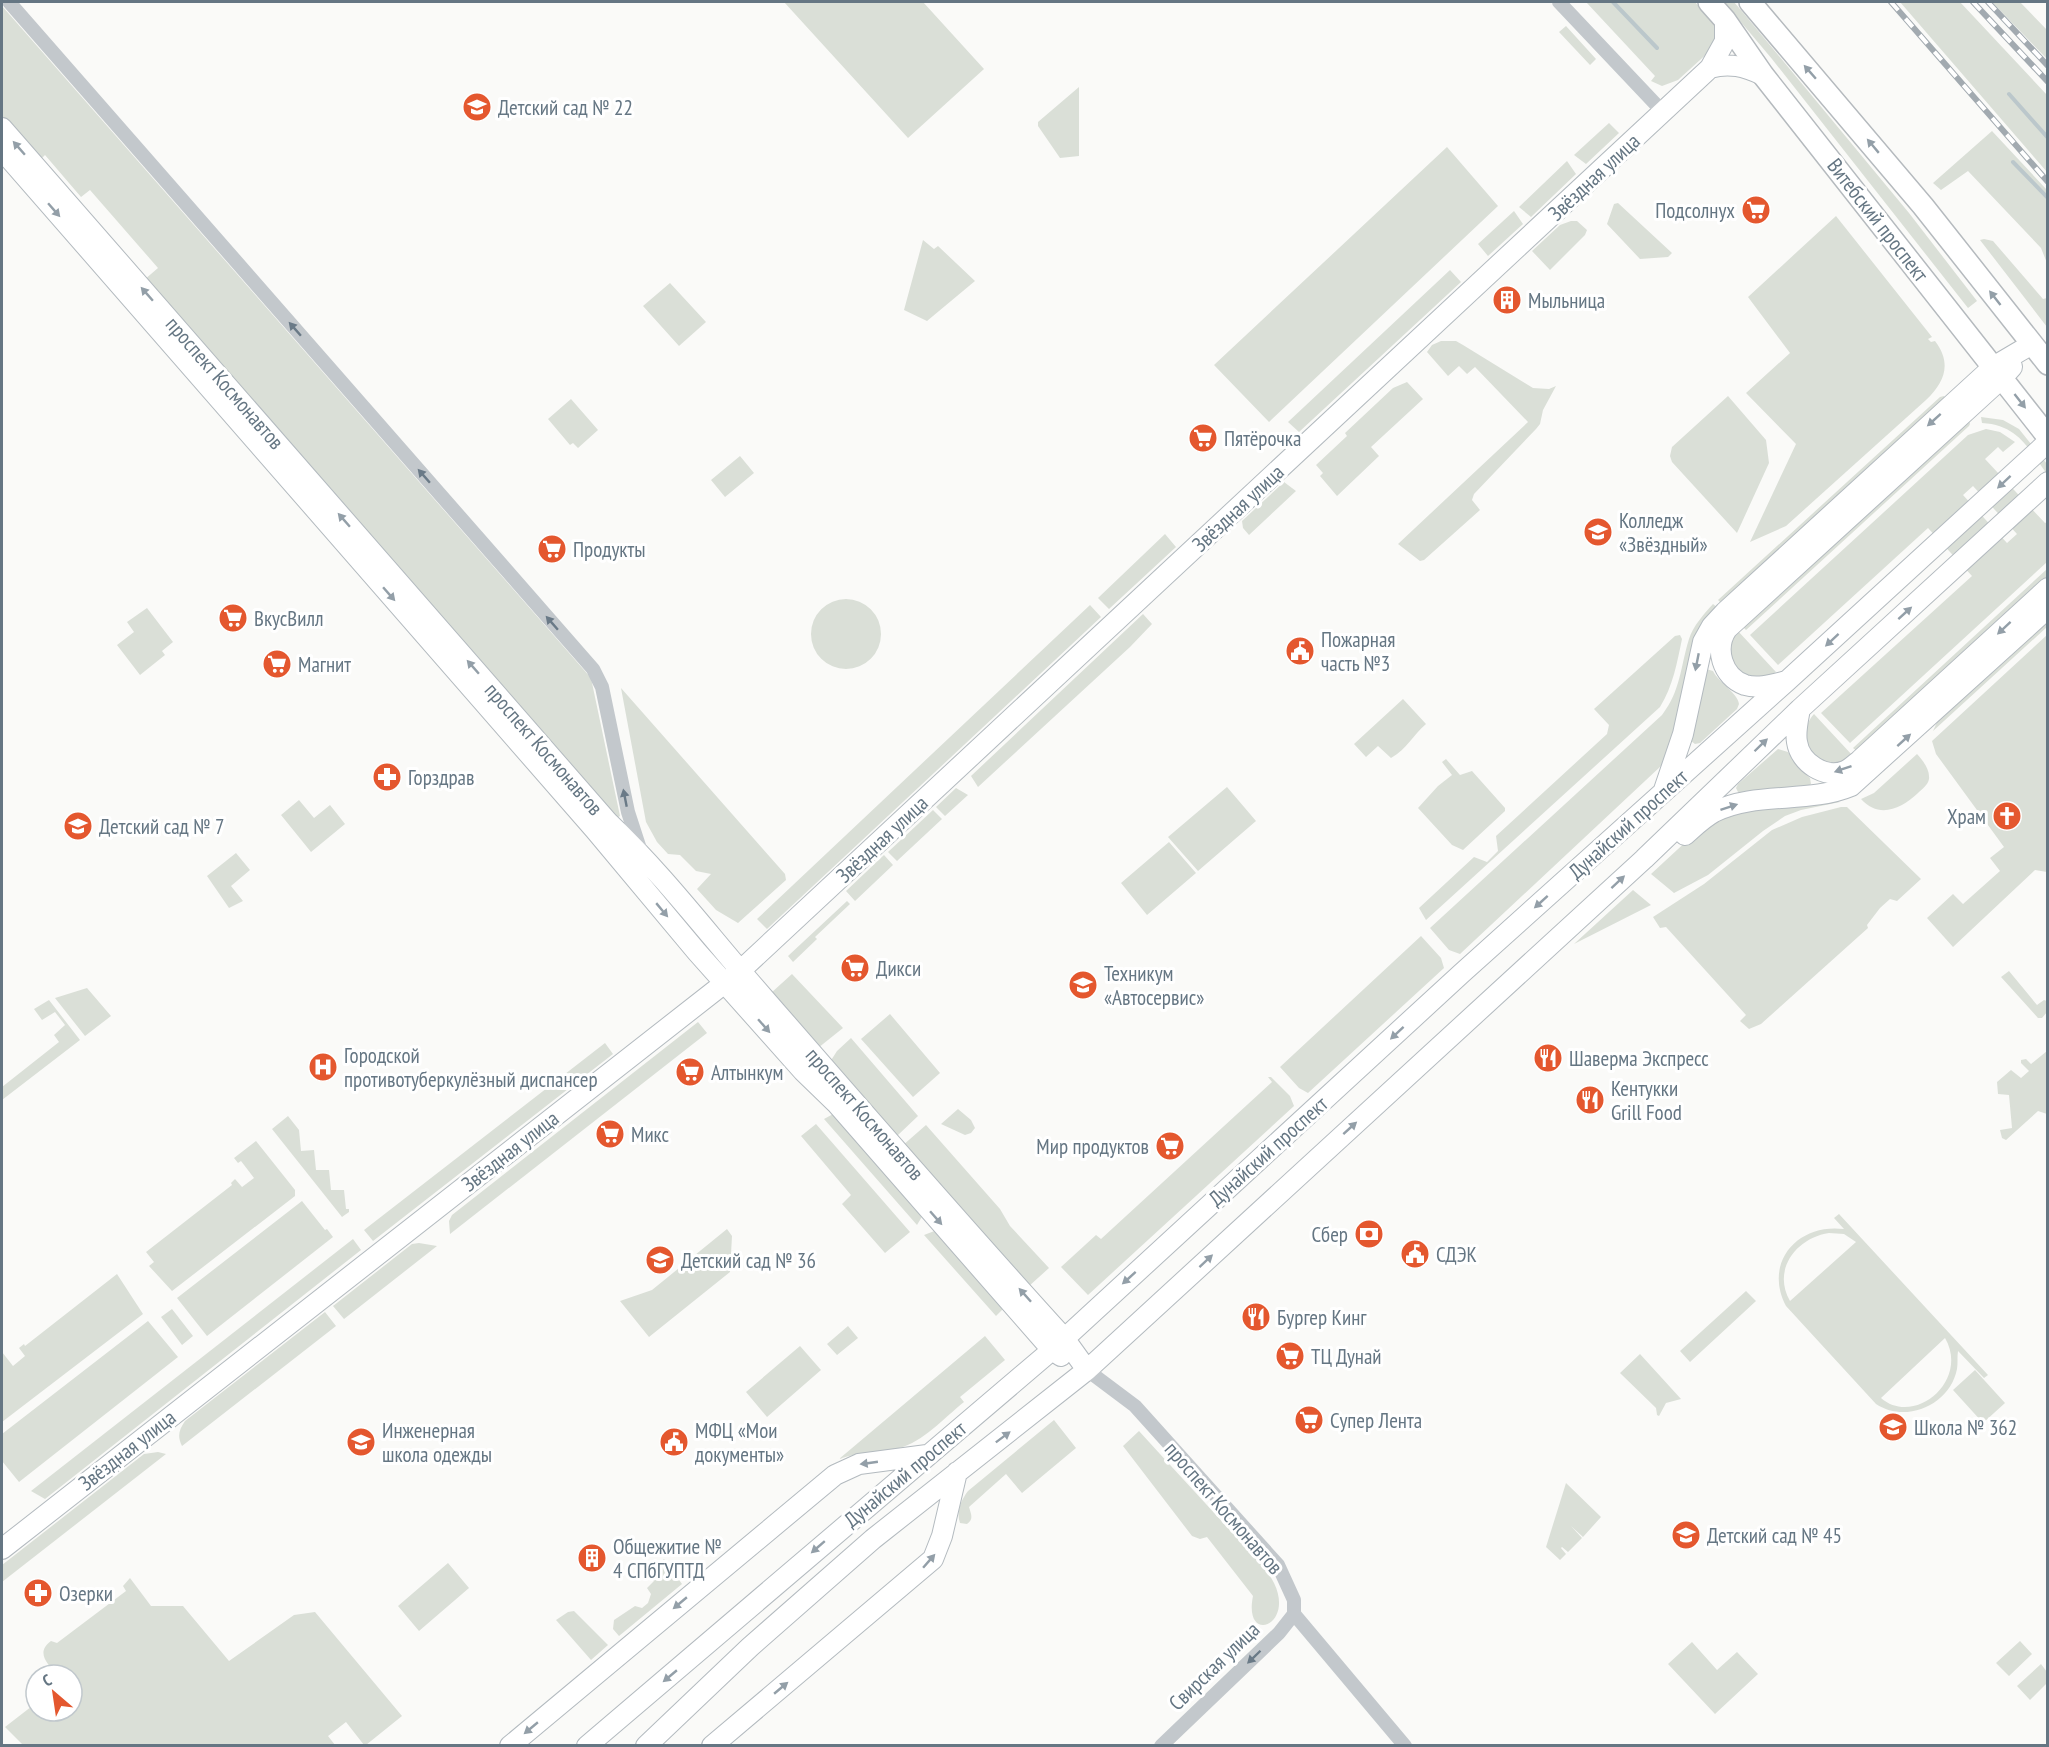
<svg xmlns="http://www.w3.org/2000/svg" width="2049" height="1747" font-family="'PT Sans Narrow',sans-serif">
<rect width="100%" height="100%" fill="#fafaf8"/>
<path fill="#dadfd7" fill-rule="evenodd" d="M784,2h139l61,67 -76,69z
M1586,2h109l19,22 3,12 -6,14 -33,30 -16,6 -11,-5 4,-5z
M1724,2h10l6,7 169,204 68,88 -9,7 -196,-249z
M1900,2h60l87,93v77z
M1992,2h28l27,28v29z
M2,6l589,672 29,138 -3,2 -473,-538 14,-12 -68,-78 -9,7 -36,-42 -5,5 -38,-44z
M1566,26l30,33 -6,6 -31,-33z
M1079,87v69l-19,2 -22,-32v-4z
M1609,123l10,10 -33,31 -12,-9z
M1992,131l55,59v73l-6,-15 -73,-77 -27,19 -8,-7z
M1447,147l51,59 -229,216 -55,-57z
M1567,161l9,13 -45,43 -12,-10z
M1618,203l54,50 -4,4 -28,2 -33,-35 7,-20z
M1514,211l9,13 -35,32 -10,-12z
M1836,216l96,121 -4,2 3,3 4,-1c17,22 10,41 -9,59l-140,126 -36,16 46,-98 -50,-51 44,-40 -42,-56z
M1571,221h6l10,9 -2,5 -35,35 -18,-19 28,-26z
M1984,239l9,2 50,58 4,-1v29l-67,-87z
M923,240l11,9 4,-3 37,35 -48,40 -23,-11z
M1450,270l11,12 -162,150 -11,-10z
M670,283l36,39 -27,24 -36,-40z
M1441,341h15l7,4 70,43 16,1 7,-3 -13,24 -3,14 -4,5 -62,65 -2,6 8,10 -56,50 -4,1 -22,-17 130,-122 -53,-55 -8,7 -8,-8 -11,10 -21,-24 5,-7z
M1407,382l16,17 -52,48 8,9 -42,40 -17,-20 3,-3 -7,-8 31,-29 -2,-3 48,-45z
M1728,396l38,44 3,23 -32,70 -65,-71 -2,-6 2,-9z
M1944,396l2,3 -224,205 -4,-4 222,-203z
M571,399l27,31 -20,18 -5,-5 -3,2 -22,-26z
M1981,417l22,3 16,9 28,35v10c-19,-26 -29,-49 -65,-51z
M1969,420l1,4 -1,2 -223,204 -4,-4z
M1986,429l14,3 15,10 -12,10 -5,-5 -13,12 60,64 2,-1v40l-197,181 -29,-30 151,-137 -44,-48 -150,137 -28,-30 218,-200zM1973,486l44,48 -10,9 -44,-48z
M740,456l14,17 -29,24 -14,-17z
M1284,482l12,9 -47,44 -6,-7 -1,-7z
M1165,534l11,13 -67,62 -11,-11z
M2047,569v9l-189,174 -5,-4z
M811 634a35 35 0 1 1 70 0a35 35 0 1 1-70 0Z
M1713,604l5,4 -45,135 -12,23 -201,188 -11,-4 -19,-22 232,-213c19,-25 18,-47 27,-76 4,-13 15,-25 24,-35z
M1090,605l11,12 -334,312 -10,-10z
M147,608l26,34 -11,9 3,4 -25,20 -23,-30 17,-13 -7,-10z
M1143,614l9,10 -22,23 -152,140 -7,-11z
M2047,618v9l-114,104 6,-13z
M1737,630l39,42 -14,8 -24,-6 -10,-25z
M1680,635l2,4c-5,24 -9,47 -22,68l-234,213 -7,-12 55,-51 13,5 11,-11 -2,-15 111,-102 2,-9 -15,-16 81,-73z
M2047,635v237l-12,-2 -82,77 -26,-29 26,-24 10,10 37,-33 -10,-13 14,-11 -68,-93 -4,-13z
M1706,669l7,2c6,12 25,22 26,33l-2,5 -37,34 -5,1 -4,-3z
M621,688l164,186 1,6 -48,43 -22,-13 -19,-21 14,-15 -15,-3 -16,-16 -12,-1 -11,-12 -11,-20z
M1403,699l23,25c-14,12 -18,24 -35,34l-13,-12 -12,11 -12,-13z
M1814,714l39,42c-3,2 -8,6 -12,7 -29,9 -46,-29 -27,-49z
M1778,749l10,3 10,15 12,11 1,6 -4,3 -68,7 -3,-6 2,-4z
M1917,754c6,7 13,15 12,25 -1,6 -7,10 -11,14 -17,16 -39,26 -57,6l13,-6z
M1446,759l14,16 12,-4 33,37v3l-42,39 -11,-5 -34,-37 20,-22 14,-11 -10,-13z
M1227,787l29,34 -58,50 -30,-34z
M956,788l12,7 -23,21 -9,-9z
M299,800l15,18 16,-13 15,19 -34,28 -30,-37z
M1833,800l7,2 -39,8 -16,6 -22,15 -55,44 -34,18 -23,-19 53,-49 21,-11z
M1841,807h6l74,72 -24,22 -7,-2 -10,9 -13,17 1,3 -107,96 -12,5 -9,-8 6,-6 -80,-88 -6,1 -7,-11 51,-33 68,-54 30,-13z
M933,810l9,9 -45,42 -9,-9z
M1169,842l27,31 -49,42 -26,-32z
M236,853l14,17 -19,16 12,15 -14,7 -22,-32z
M884,855l9,10 -38,36 -9,-10z
M1633,890l18,15 -77,39z
M847,901l3,3 -35,33 2,2 -24,23 -5,-6z
M1421,936l20,22 3,10 -136,125 -9,-5 -19,-21z
M2009,971l28,34 7,-5 3,1v11l-5,6h-4l-37,-41z
M792,974l51,54 -25,20 -47,-55z
M87,988l24,28 -26,20 -30,-38z
M49,1000l31,40 -78,60v-13l57,-45 -5,-7 11,-10 -10,-13 -13,8 -8,-11z
M890,1014l50,59 -27,24 -52,-58z
M698,1022l9,11 -257,201 -1,-13 3,-6z
M851,1038l67,78 -20,19 -3,1 -65,-74 7,-11z
M605,1043l8,11 -240,187 -9,-11z
M2047,1051v63l-9,-3 -32,29 -4,-2 -2,-8 12,-2 -3,-33 -11,-1 -1,-12 14,-12 10,8 8,-7 -8,-8v-3l5,-1 5,5z
M1268,1077h3l19,19 4,10 -206,189 -27,-28 35,-32 5,4 171,-157z
M958,1109l13,11 4,8 -4,5 -6,2 -24,-11z
M835,1113l88,102 -6,10 -93,-106z
M288,1116l11,14 2,21 13,-1 2,20h13l2,20h13l2,19h3v3l-7,5 -70,-88z
M816,1124l94,108 -25,21 -43,-49 9,-9 -50,-59z
M926,1125l74,84 10,17 39,42 -21,19 -126,-141z
M256,1141l39,49v6l-123,95 -23,-25 5,-4 -8,-10 86,-67 -1,-2 4,-4 7,8 12,-9 -13,-17 -3,2 -4,-5z
M302,1201l23,29 2,-1 6,8 -126,99 -30,-38z
M1839,1214l149,161 -4,3 -26,-27c-1,6 0,12 -1,18 -7,36 -51,55 -81,35l-90,-98c-23,-44 12,-83 58,-77l-10,-11zM1829,1233l15,1 12,8 -66,59c-18,-31 6,-63 39,-68zM1945,1338c25,43 -31,89 -64,60z
M727,1229l5,7 -2,36 -81,65 -29,-36 32,-11z
M937,1230l67,78 -8,8 -72,-81z
M353,1239l8,11 -316,249 -14,-8z
M419,1243l18,3 -93,73 -11,-13 79,-62z
M117,1274l26,40 -141,108v-70l11,14 12,-10 -6,-8 5,-4 1,2z
M1746,1291l10,10 -66,61 -10,-11z
M172,1309l21,27 -11,9 -21,-28z
M325,1312l11,14 -154,120c-5,-10 -3,-16 3,-25z
M148,1321l30,36 -159,125 -17,-21v-27z
M848,1326l10,12 -21,17 -10,-11z
M985,1336l20,24 -45,37 4,5c-20,16 -41,40 -65,46 -20,5 -41,4 -60,11z
M800,1346l21,24 -54,47 -21,-25z
M1640,1354l41,45 -15,4 -7,13 -2,-1 -1,-7 -36,-35z
M1975,1370l30,33 -22,20 -30,-33z
M1054,1420l22,28 -54,45 -16,-19 -37,33c2,7 5,12 -2,17l-7,-1c-4,-11 1,-23 8,-32z
M1139,1431c29,32 59,64 88,96 16,17 36,35 47,56 21,43 -31,62 -21,13l-46,-59 -7,2 -8,-3 -69,-90z
M158,1452l8,2 -164,128v-17l142,-111z
M1566,1483l35,34 -18,20 -12,-11 11,12 -14,14 -6,-5 -1,1 5,6 -6,6 -14,-13z
M664,1559l18,25 -63,52 -6,-7 1,-9 21,-14 7,2 6,-5 3,-9 -4,-6 7,-7 -6,-6z
M448,1563l21,25 -50,43 -21,-25z
M130,1578l21,28h32l46,55 65,-46 21,-3 87,104 -36,29h-2l-18,-23 -18,14 7,9h-312l-18,-18 31,-24v8h36v-36h-15c-9,-11 -22,-22 -6,-34l6,2 69,-52 -3,-5z
M574,1611l34,34 -17,15 -35,-40 12,-8z
M2020,1641l12,13 -23,22 -13,-13z
M1692,1642l25,28 20,-18 21,22 -43,40 -47,-50z
M2041,1664l6,8v11l-17,17 -13,-14z"/>
<g fill="none" stroke-linecap="round" stroke-linejoin="round">
<path stroke="#bbc7cb" stroke-width="4" d="M1613,2l44,46
M2009,94l39,44
M2013,162l35,36"/>
<g stroke="#b3babf" stroke-width="22">
<path id="secondary" d="M1710,68c20,-6 35,-1 53,7
M2,128l606,694c58,55 103,116 156,176 99,114 198,228 300,340l23,32
M2,150l593,680 102,122 106,119 33,32 216,247 9,6
M1787,681c-13,3 -28,8 -42,4 -23,-8 -31,-37 -18,-56l275,-251 10,-11
M1800,709c-2,11 -5,23 -3,33 3,21 28,37 48,29 5,-2 10,-7 15,-11l188,-172
M1664,790l19,-56 20,-92 9,-16 13,-14 268,-245 39,-23
M1685,835c9,-8 18,-17 29,-23 42,-21 94,-8 137,-26l197,-178
M2,1549l738,-578 970,-903 15,-27v-21
M510,1746l325,-271 24,-11 68,-9
M587,1746l465,-396 410,-377 325,-292 261,-239
M646,1746l104,-99 123,-108 214,-169 557,-511 156,-150 248,-227
M712,1746l221,-187 9,-23 15,-64"/>
</g>
<g stroke="#b5babe" stroke-width="24">
<path id="primary" d="M1709,2l16,18 38,55 285,362
M1750,2l173,204 125,158"/>
</g>
<path stroke="#c3c8cc" stroke-width="14" d="M9,2l584,667 9,18 26,125 13,40
M1559,2l104,110
M1087,1370l48,36 143,159 16,35v14l111,132
M1161,1746l118,-113 15,-19"/>
<use href="#secondary" stroke="#fff" stroke-width="20"/>
<use href="#primary" stroke="#fff" stroke-width="21"/>
<g stroke="#a2aab0" stroke-width="6">
<path id="rail" d="M1891,2l157,180
M1973,2l75,80
M1988,2l60,64"/>
</g>
<use href="#rail" stroke="#fff" stroke-width="4" stroke-dasharray="11" stroke-linecap="butt"/>
</g>
<defs><path id="oneway-solid" d="M-6-.8H1V-3.2L6.5 0L1 3.2V.8H-6Z" transform="scale(1.5)"/></defs>
<g fill="#939fa8">
<use href="#oneway-solid" transform="translate(1810 72) rotate(-131)"/>
<use href="#oneway-solid" transform="translate(1873 146) rotate(-130)"/>
<use href="#oneway-solid" transform="translate(19 148) rotate(-131)"/>
<use href="#oneway-solid" transform="translate(54 210) rotate(49)"/>
<use href="#oneway-solid" transform="translate(147 294) rotate(-131)"/>
<use href="#oneway-solid" transform="translate(1995 298) rotate(-128)"/>
<use href="#oneway-solid" transform="translate(2020 401) rotate(52)"/>
<use href="#oneway-solid" transform="translate(1934 420) rotate(138)"/>
<use href="#oneway-solid" transform="translate(2004 482) rotate(137)"/>
<use href="#oneway-solid" transform="translate(344 520) rotate(-131)"/>
<use href="#oneway-solid" transform="translate(389 594) rotate(49)"/>
<use href="#oneway-solid" transform="translate(1905 613) rotate(-42)"/>
<use href="#oneway-solid" transform="translate(2004 628) rotate(137)"/>
<use href="#oneway-solid" transform="translate(1832 640) rotate(137)"/>
<use href="#oneway-solid" transform="translate(1697 662) rotate(101)"/>
<use href="#oneway-solid" transform="translate(473 667) rotate(-131)"/>
<use href="#oneway-solid" transform="translate(1904 740) rotate(-42)"/>
<use href="#oneway-solid" transform="translate(1761 745) rotate(-44)"/>
<use href="#oneway-solid" transform="translate(1843 769) rotate(161)"/>
<use href="#oneway-solid" transform="translate(1729 807) rotate(-18)"/>
<use href="#oneway-solid" transform="translate(1618 882) rotate(-43)"/>
<use href="#oneway-solid" transform="translate(1541 902) rotate(138)"/>
<use href="#oneway-solid" transform="translate(662 910) rotate(50)"/>
<use href="#oneway-solid" transform="translate(764 1026) rotate(49)"/>
<use href="#oneway-solid" transform="translate(1397 1033) rotate(137)"/>
<use href="#oneway-solid" transform="translate(1350 1128) rotate(-42)"/>
<use href="#oneway-solid" transform="translate(936 1218) rotate(49)"/>
<use href="#oneway-solid" transform="translate(1206 1261) rotate(-43)"/>
<use href="#oneway-solid" transform="translate(1129 1278) rotate(138)"/>
<use href="#oneway-solid" transform="translate(1025 1295) rotate(-132)"/>
<use href="#oneway-solid" transform="translate(1003 1437) rotate(-37)"/>
<use href="#oneway-solid" transform="translate(869 1463) rotate(172)"/>
<use href="#oneway-solid" transform="translate(818 1547) rotate(139)"/>
<use href="#oneway-solid" transform="translate(929 1561) rotate(-49)"/>
<use href="#oneway-solid" transform="translate(680 1603) rotate(140)"/>
<use href="#oneway-solid" transform="translate(670 1676) rotate(140)"/>
<use href="#oneway-solid" transform="translate(781 1688) rotate(-40)"/>
<use href="#oneway-solid" transform="translate(531 1728) rotate(140)"/>
</g>
<g fill="#6a7a87">
<use href="#oneway-solid" transform="translate(295 329) rotate(-131)"/>
<use href="#oneway-solid" transform="translate(424 476) rotate(-131)"/>
<use href="#oneway-solid" transform="translate(552 623) rotate(-131)"/>
<use href="#oneway-solid" transform="translate(625 798) rotate(-101)"/>
<use href="#oneway-solid" transform="translate(1254 1657) rotate(136)"/>
</g>
<defs>
<g id="school-disc" transform="scale(1.5)"><circle r="9.5" fill="#e4572e" stroke="#fff"/><path d="M0-5L7-2L0 1L-7-2ZM-4 1L0 2.5L4 1V4Q0 6-4 4Z" fill="#fff"/></g>
<g id="supermarket-disc" transform="scale(1.5)"><circle r="9.5" fill="#e4572e" stroke="#fff"/><path d="M-6-5.5h2.5l.6 2H6L4.5 2H-2.5L-4.4-4H-6ZM-1.5 3.2a1.3 1.3 0 1 0 .1 0ZM3 3.2a1.3 1.3 0 1 0 .1 0Z" fill="#fff"/></g>
<g id="building-disc" transform="scale(1.5)"><circle r="9.5" fill="#e4572e" stroke="#fff"/><path d="M-4-6H4V6H1V3H-1V6H-4ZM-2.5-4.3h1.7v1.8h-1.7ZM.8-4.3h1.7v1.8H.8ZM-2.5-1h1.7V.8h-1.7ZM.8-1h1.7V.8H.8Z" fill="#fff"/></g>
<g id="university-disc" transform="scale(1.5)"><circle r="9.5" fill="#e4572e" stroke="#fff"/><path d="M0-5L7-2L0 1L-7-2ZM-4 1L0 2.5L4 1V4Q0 6-4 4Z" fill="#fff"/></g>
<g id="civic-disc" transform="scale(1.5)"><circle r="9.5" fill="#e4572e" stroke="#fff"/><path d="M-.6-6.5H3V-4.5H.6V-3L4-1V1h2V6H-6V1h2V-1L-.6-3ZM-1.2 2.5V6h2.4V2.5Z" fill="#fff"/></g>
<g id="pharmacy-disc" transform="scale(1.5)"><circle r="9.5" fill="#e4572e" stroke="#fff"/><path d="M-2-6h4v4h4v4h-4v4h-4v-4h-4v-4h4Z" fill="#fff"/></g>
<g id="church-disc" transform="scale(1.5)"><circle r="9.5" fill="#e4572e" stroke="#fff"/><path d="M-1.2-6h2.4v3.5h3.3v2.4h-3.3V6h-2.4V-.1h-3.3v-2.4h3.3Z" fill="#fff"/></g>
<g id="restaurant-disc" transform="scale(1.5)"><circle r="9.5" fill="#e4572e" stroke="#fff"/><path d="M-5-6h1v4h1v-4h1v4h1v-4h1v5L-1.5 .5V6h-2V.5L-5-1ZM5-6V6H3V1.5H1.5Q1.5-4 5-6Z" fill="#fff"/></g>
<g id="hospital-disc" transform="scale(1.5)"><circle r="9.5" fill="#e4572e" stroke="#fff"/><path d="M-5-5h3v3.5h4V-5h3V5h-3V1.5h-4V5h-3Z" fill="#fff"/></g>
<g id="bank-disc" transform="scale(1.5)"><circle r="9.5" fill="#e4572e" stroke="#fff"/><path d="M-6-4H6V4H-6ZM0-2.3a2.3 2.3 0 1 0 0 4.6a2.3 2.3 0 1 0 0-4.6Z" fill="#fff"/></g>
</defs>
<g fill-rule="evenodd">
<use href="#school-disc" x="477" y="107"/>
<use href="#supermarket-disc" x="1756" y="210"/>
<use href="#building-disc" x="1507" y="300"/>
<use href="#supermarket-disc" x="1203" y="438"/>
<use href="#university-disc" x="1598" y="532"/>
<use href="#supermarket-disc" x="552" y="549"/>
<use href="#supermarket-disc" x="233" y="618"/>
<use href="#civic-disc" x="1300" y="651"/>
<use href="#supermarket-disc" x="277" y="664"/>
<use href="#pharmacy-disc" x="387" y="777"/>
<use href="#church-disc" x="2007" y="816"/>
<use href="#school-disc" x="78" y="826"/>
<use href="#supermarket-disc" x="855" y="968"/>
<use href="#university-disc" x="1083" y="985"/>
<use href="#restaurant-disc" x="1548" y="1058"/>
<use href="#hospital-disc" x="323" y="1067"/>
<use href="#supermarket-disc" x="690" y="1072"/>
<use href="#restaurant-disc" x="1590" y="1100"/>
<use href="#supermarket-disc" x="610" y="1134"/>
<use href="#supermarket-disc" x="1170" y="1146"/>
<use href="#bank-disc" x="1369" y="1234"/>
<use href="#civic-disc" x="1415" y="1254"/>
<use href="#school-disc" x="660" y="1260"/>
<use href="#restaurant-disc" x="1256" y="1317"/>
<use href="#supermarket-disc" x="1290" y="1356"/>
<use href="#supermarket-disc" x="1309" y="1420"/>
<use href="#school-disc" x="1893" y="1427"/>
<use href="#university-disc" x="361" y="1442"/>
<use href="#civic-disc" x="674" y="1442"/>
<use href="#school-disc" x="1686" y="1535"/>
<use href="#building-disc" x="592" y="1558"/>
<use href="#pharmacy-disc" x="38" y="1593"/>
</g>
<g text-anchor="middle" dominant-baseline="central" stroke-width="6" stroke-linejoin="round" paint-order="stroke">
<g font-size="21" fill="#657683" stroke="#fff" text-anchor="start">
<text x="498" y="107">Детский сад № 22</text>
<text x="1735" y="210" text-anchor="end">Подсолнух</text>
<text x="1528" y="300">Мыльница</text>
<text x="1224" y="438">Пятёрочка</text>
<text x="1619" y="520">Колледж<tspan x="1619" dy="24">«Звёздный»</tspan></text>
<text x="573" y="549">Продукты</text>
<text x="254" y="618">ВкусВилл</text>
<text x="1321" y="639">Пожарная<tspan x="1321" dy="24">часть №3</tspan></text>
<text x="298" y="664">Магнит</text>
<text x="408" y="777">Горздрав</text>
<text x="1986" y="816" text-anchor="end">Храм</text>
<text x="99" y="826">Детский сад № 7</text>
<text x="876" y="968">Дикси</text>
<text x="1104" y="973">Техникум<tspan x="1104" dy="24">«Автосервис»</tspan></text>
<text x="344" y="1055">Городской<tspan x="344" dy="24">противотуберкулёзный диспансер</tspan></text>
<text x="1569" y="1058">Шаверма Экспресс</text>
<text x="711" y="1072">Алтынкум</text>
<text x="1611" y="1088">Кентукки<tspan x="1611" dy="24">Grill Food</tspan></text>
<text x="631" y="1134">Микс</text>
<text x="1149" y="1146" text-anchor="end">Мир продуктов</text>
<text x="1348" y="1234" text-anchor="end">Сбер</text>
<text x="1436" y="1254">СДЭК</text>
<text x="681" y="1260">Детский сад № 36</text>
<text x="1277" y="1317">Бургер Кинг</text>
<text x="1311" y="1356">ТЦ Дунай</text>
<text x="1330" y="1420">Супер Лента</text>
<text x="1914" y="1427">Школа № 362</text>
<text x="382" y="1430">Инженерная<tspan x="382" dy="24">школа одежды</tspan></text>
<text x="695" y="1430">МФЦ «Мои<tspan x="695" dy="24">документы»</tspan></text>
<text x="1707" y="1535">Детский сад № 45</text>
<text x="613" y="1546">Общежитие №<tspan x="613" dy="24">4 СПбГУПТД</tspan></text>
<text x="59" y="1593">Озерки</text>
</g>
<g font-size="21" fill="#657683" stroke="#fff">
<text transform="translate(1594 177) rotate(-43)">Звёздная улица</text>
<text transform="translate(1878 220) rotate(52)">Витебский проспект</text>
<text transform="translate(225 383) rotate(49)">проспект Космонавтов</text>
<text transform="translate(1238 508) rotate(-43)">Звёздная улица</text>
<text transform="translate(544 749) rotate(49)">проспект Космонавтов</text>
<text transform="translate(1628 824) rotate(-42)">Дунайский проспект</text>
<text transform="translate(882 839) rotate(-43)">Звёздная улица</text>
<text transform="translate(865 1114) rotate(49)">проспект Космонавтов</text>
<text transform="translate(510 1151) rotate(-38)">Звёздная улица</text>
<text transform="translate(1268 1151) rotate(-42)">Дунайский проспект</text>
<text transform="translate(127 1450) rotate(-38)">Звёздная улица</text>
<text transform="translate(905 1474) rotate(-40)">Дунайский проспект</text>
<text transform="translate(1224 1508) rotate(49)">проспект Космонавтов</text>
<text transform="translate(1214 1666) rotate(-44)">Свирская улица</text>
</g>
</g>
<rect width="2049" height="1747" fill="none" stroke="#657683" stroke-width="6"/>
<g transform="translate(54 1693) rotate(331)"><circle r="28" fill="#ffffff" stroke="#c1c8cd" stroke-width="1.5"/>
<path d="M0-4.5L10 22L0 15L-10 22Z" fill="#e4572e"/>
<text y="-9" font-size="16" font-weight="bold" text-anchor="middle" fill="#657683">С</text>
</g>
</svg>
